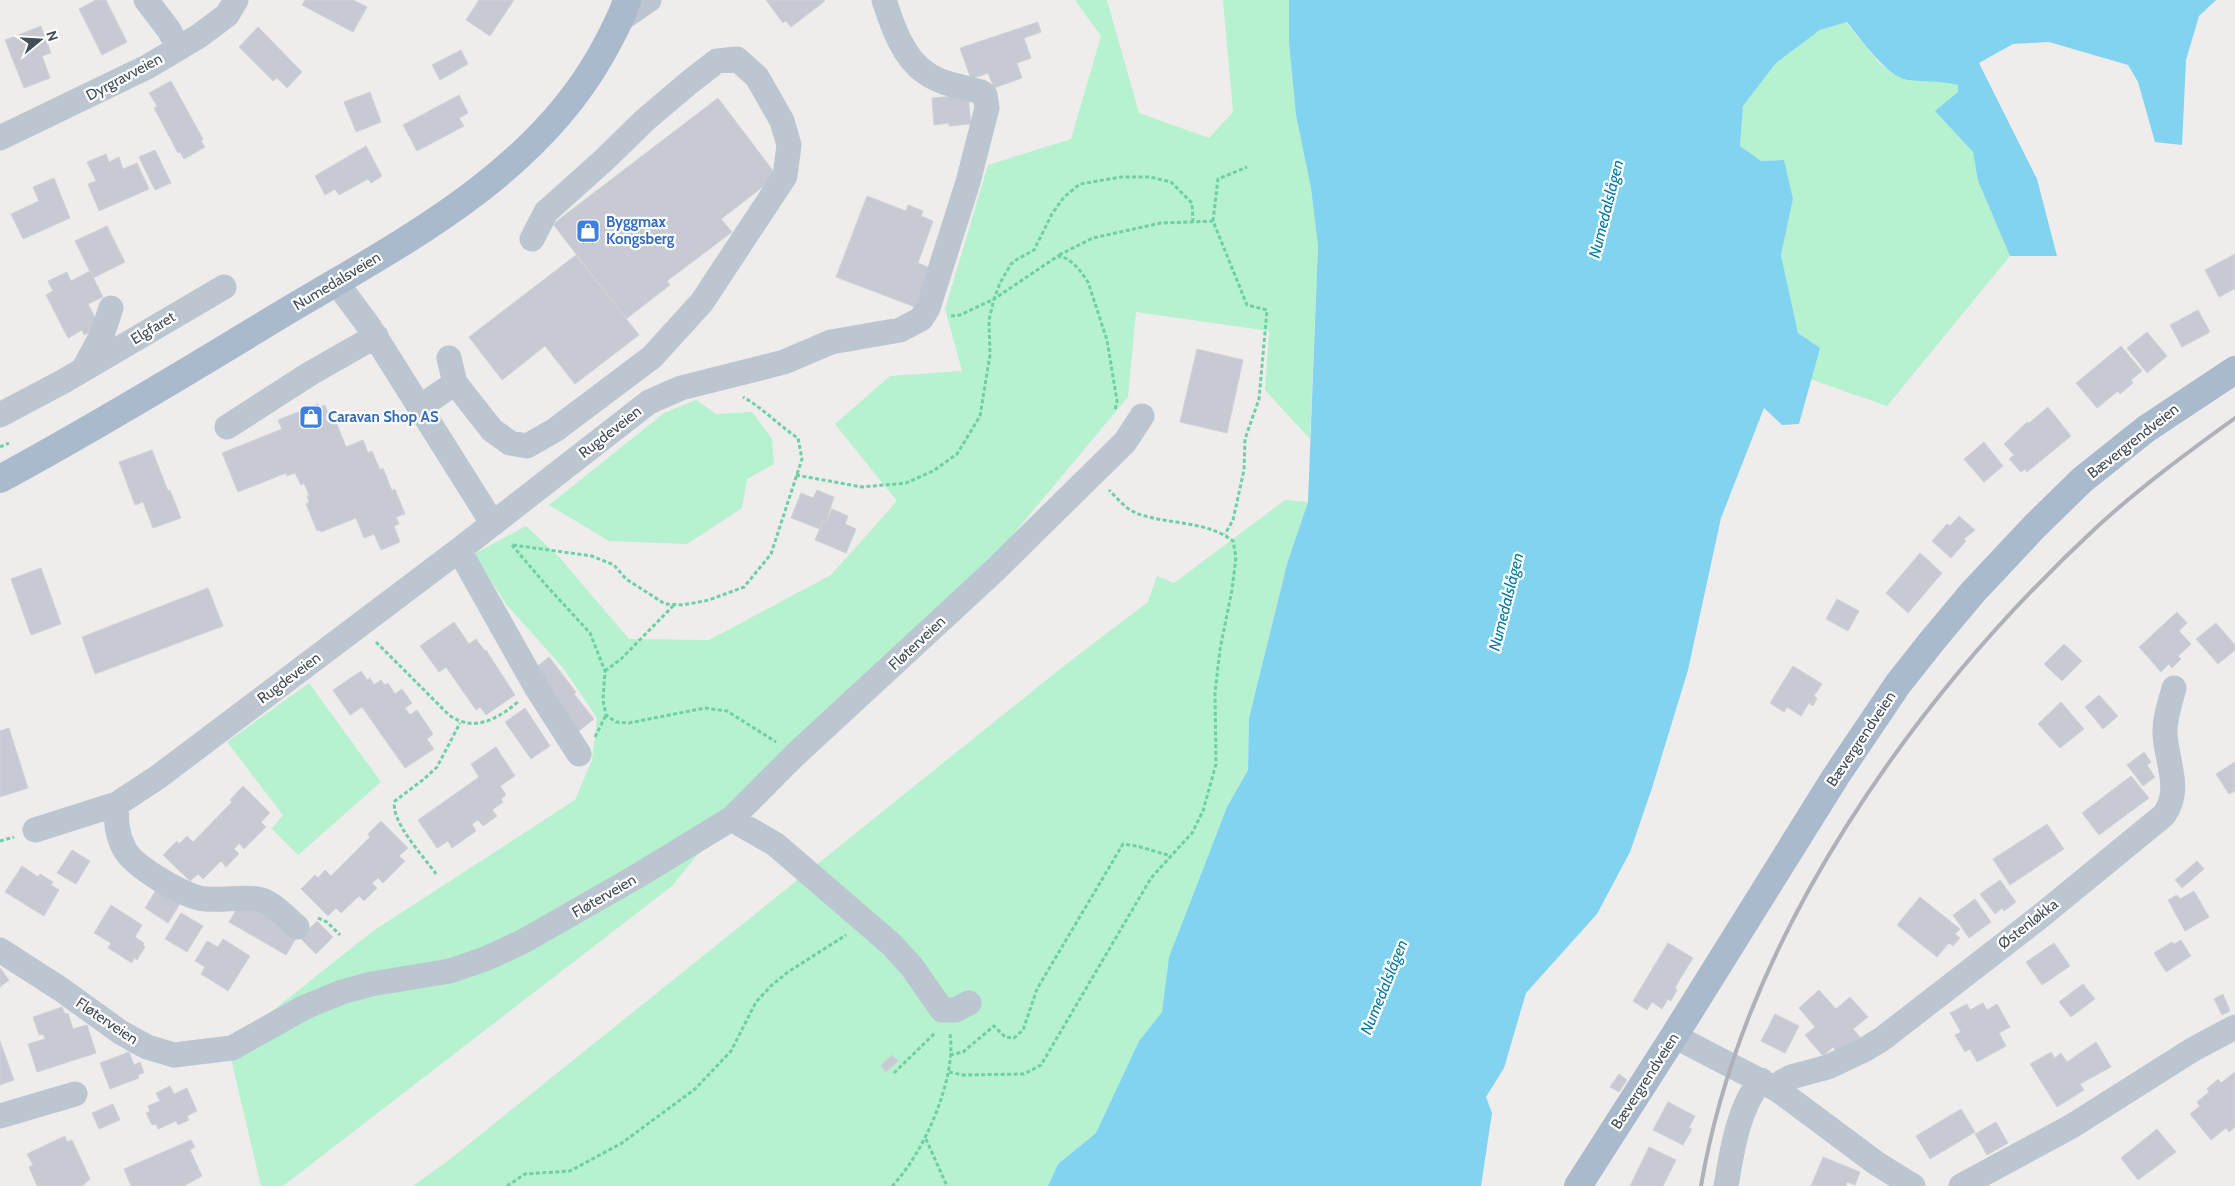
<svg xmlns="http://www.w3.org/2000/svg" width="2235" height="1186" font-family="Cabin,sans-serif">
<rect width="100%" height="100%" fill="#efecec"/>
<path fill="#b6f1d0" d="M1075,0h32l32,113 70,25 24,-26 -10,-112h66v43l7,72 15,73 7,58 -8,193 -45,-49 4,-59 -133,-19 -8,85 -143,171 -238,226 -75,92 -389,300h-22l-34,-144 39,-26 107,-85 202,-131 17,-40 5,-42 -33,-49 -58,-65 -32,-50 52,-28 34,32 69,81 80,1 122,-65 66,-74 -62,-77 55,-48 72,-5 -17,-62 43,-144 83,-26 30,-103z
M1846,22l34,42 25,16h32l21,5v7l-22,19 37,41 5,29 32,75 -123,150 -77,-27 10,-31 -22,-15 -17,-78 12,-56 -10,-39 -22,1 -21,-15 3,-40 33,-43 44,-33z
M696,400l20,14 36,-2 20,27 2,25 -27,15 -5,29 -55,36 -78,-3 -60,-36 115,-92z
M1285,500l23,2 -21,62 -38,153 -1,53 -21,37 -58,150 -7,55 -23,29 -43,92 -38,31 -10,22h-635l36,-26 616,-495 83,-63 9,-26 17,7z
M309,683l72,99 -83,73 -26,-26 11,-14 -56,-73z"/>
<path fill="#81d3f0" d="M1289,0h927l-17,16 -13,44 -4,85 -27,-3 -17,-60 -10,-17 -79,-23 -36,2 -34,19 58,116 20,77h-47l-32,-75 -5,-29 -38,-41 23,-19v-7c-21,-5 -31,-3 -50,-5 -20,-2 -49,-43 -61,-58l-27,8 -44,33 -33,43 -3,40 21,15 23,-1 9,39 -12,56 17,78 22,15 -21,76 -17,1 -18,-17 -43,110 -33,152 -36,118 -22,64 -33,62 -71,79 -22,75 -18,29 6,16 -11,73h-433l10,-22 38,-31 43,-92 23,-29 7,-55 58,-150 21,-37 1,-52 38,-154 21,-62 10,-256 -7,-58 -15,-73 -7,-72z"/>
<path fill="#c7cad2" stroke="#cfd2d8" d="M96,0h10l21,42 -25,13 -23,-46z
M305,0h48l14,7 -14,25 -51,-27z
M479,0h35l-24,36 -24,-16z
M766,0h58l1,1 -34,26 -5,-6 -3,2z
M1038,22l3,10 -17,6 7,20 -14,5 5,15 -28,10 -6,-15 -17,6 -11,-31z
M41,26l10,27 -9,3 8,22 -26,10 -19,-48z
M258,27l44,45 -15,16 -10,-10 -4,3 -34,-34z
M461,50l7,14 -28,16 -8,-15z
M171,81l32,58 -2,2 4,6 -21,12 -4,-7 -2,1 -24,-45 3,-2 -8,-13z
M370,92l11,30 -25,10 -12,-30z
M459,95l9,18 -9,5 5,8 -47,25 -14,-26z
M968,95l3,29 -22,2v-3l-15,2 -2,-27z
M718,98l59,78 -56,43 11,13 -65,49 3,4 -44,34 -73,-95z
M366,146l16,30 -11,7 -3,-4 -29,16 -4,-6 -10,6 -10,-19z
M155,150l16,33 -16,7 -16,-33z
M106,154l3,8 10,-5 4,12 14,-6 12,26 -50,22 -11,-27 8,-3 -9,-19z
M54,178l16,40 -47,21 -12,-25 28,-13 -6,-14z
M867,196l39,15 2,-6 15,6 -2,5 12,5 -15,42 12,5 -15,39 -79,-30z
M107,226l18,36 -32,16 -18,-37z
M2235,254v36l-1,-1 -15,8 -14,-27z
M576,255l63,80 -64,49 -30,-38 -43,34 -33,-43z
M90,271l13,26 -15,7 12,23 -16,8 -2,-5 -14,8 -22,-43 7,-4 -5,-10 19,-9 4,9z
M2198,310l12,22 -28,15 -12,-22z
M2147,332l20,24 -20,17 -20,-25z
M2121,346l21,25 -11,9 2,3 -13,11 -2,-3 -21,17 -21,-25z
M1197,349l46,11 -16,73 -47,-11z
M318,404l1,3 6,-2 5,14 4,-2 12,30 17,-7 5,13 4,-2 8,19 3,-2 9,23 3,-2 10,25 -9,3 3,7 -5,2 6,16 -19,8 -7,-16 -10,4 -8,-20 -35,14 -1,-2 -3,1 -11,-27 3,-2 -2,-6 2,-1 -5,-12 -3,2 -6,-12 -8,3 -1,-3 -48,19 -16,-39 60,-24 -4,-9z
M2048,407l23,29 -44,36 -2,-3 -4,3 -12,-13 5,-4 -10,-11 23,-22 2,1z
M1984,442l19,24 -19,16 -20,-23z
M152,450l16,41 2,-1 11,28 -28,10 -10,-26 -8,3 -16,-43z
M817,490l17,7 -8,26 -3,-2 -3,8 -29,-11 10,-25 12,5z
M832,509l16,7 -3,8 11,5 -10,24 -31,-13 8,-19 3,2z
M1959,516l16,14 -11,9 2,2 -15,17 -19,-17 15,-17 3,2z
M1920,553l22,20 -34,40 -22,-20z
M41,568l20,56 -30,11 -20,-56z
M208,588l15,38 -128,48 -13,-37z
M1837,599l22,12 -11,20 -22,-12z
M2177,612l10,11 -8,8 12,13 -13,12 3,3 -9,9 -3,-4 -8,8 -22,-25z
M454,622l15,22 7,-5 9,12 1,-1 29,45 -29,20 -6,-8 -4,3 -30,-43 -7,5 -19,-26z
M2216,623l19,22v5l-17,14 -22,-25z
M2064,644l18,17 -20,20 -18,-17z
M549,657l27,35 -2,2 20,25 -19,15 -45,-62z
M1793,666l29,18 -8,12 3,2 -4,8 -4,-3 -8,13 -14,-9 -3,5 -14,-9z
M361,671l6,9 3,-2 4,7 7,-5 4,5 3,-2 7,11 7,-5 10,14 -7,5 5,7 7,-5 16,24 -6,5 7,10 -29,19 -43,-61 -12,8 -17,-25z
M2099,695l19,21 -15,13 -18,-22z
M2061,702l23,27 -24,19 -22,-24z
M525,708l25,38 -19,13 -26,-37z
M9,728l19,60 -28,9v-66z
M496,747l19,29 -15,10 6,9 -5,4 2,3 -11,8 5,6 -14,10 -5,-6 -6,4 4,7 -24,17 -4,-7 -11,7 -19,-28 61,-43 -8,-13z
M2144,752l7,10 -4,3 8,12 -12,9 -16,-21z
M2235,762v29l-6,3 -13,-20z
M2131,776l18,22 -50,37 -17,-22z
M243,786l27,27 -9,9 5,5 -22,22 -5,-6 -5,6 5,5 -13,13 -5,-6 -18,18 -5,-5 -8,7 -27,-26 14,-14 2,3 8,-8 6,6 39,-40 -2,-2z
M381,821l27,27 -9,8 6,5 -22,22 -5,-5 -6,5 5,5 -13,13 -5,-5 -18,17 -5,-5 -8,8 -27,-27 14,-14 3,3 7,-8 6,6 39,-39 -2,-3z
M2047,824l17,25 -54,36 -17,-26z
M72,850l18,11 -14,23 -19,-11z
M2197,861l7,8 -22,19 -7,-8z
M22,866l16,11 2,-3 13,8 -2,3 8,5 -15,26 -39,-24z
M2000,880l16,22 -12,9 -2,-3 -7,6 -15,-20z
M158,887l23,15 -13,21 -23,-15z
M2194,891l15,26 -24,14 -17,-31 9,-5 3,4z
M1920,897l40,32 -5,5 5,4 -7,8 -4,-3 -12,14 -40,-32z
M1975,899l16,23 -22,16 -16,-23z
M241,902l57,33 -12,20 -57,-33z
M111,905l31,20 -7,12 9,6 -1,2 2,2 -8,13 -3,-2 -2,5 -24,-15 3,-5 -17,-10z
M181,913l22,13 -16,26 -22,-13z
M317,921l16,16 -17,17 -16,-16z
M223,939l27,17 -22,35 -27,-17 4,-7 -10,-6 12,-20 11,6z
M2181,940l10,16 -25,16 -12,-19 18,-11 2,2z
M1668,943l25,15 -13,21 -5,9 2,2 -6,11 -3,-2 -6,10 -10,-7 -5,8 -14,-9z
M2054,943l16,23 -28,19 -16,-23z
M0,968l9,12 -9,7z
M2083,984l12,15 -24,18 -12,-15z
M1819,990l17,19 14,-12 18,20 -15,12 7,8 -21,18 -6,-8 -10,9 -18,-21 10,-8 -16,-19z
M2223,994l7,17 -8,4 -8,-16z
M1983,1003l4,7 10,-6 13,23 -11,6 7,13 -29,16 -7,-13 -5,3 -10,-17 6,-3 -11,-19 17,-9 3,6z
M62,1007l3,7 3,-1 5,16 14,-4 9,28 -59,19 -9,-28 17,-5 -2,-5 -4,1 -6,-18z
M1775,1014l24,12 -14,27 -24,-12z
M0,1041l14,39 -14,5z
M2096,1042l15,25 -31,17 4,6 -27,17 -27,-43 21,-12 4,6 6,-5 6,9z
M129,1052l5,13 6,-3 4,11 -6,2 1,3 -29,11 -10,-26z
M892,1055l6,6 -12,11 -5,-7z
M2235,1072v55l-6,5 -3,-4 -15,12 -21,-26 10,-8 -3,-4 12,-10 -2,-3 11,-10 3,4z
M1619,1074l8,6 -8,12 -9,-5z
M170,1086l4,8 13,-6 10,23 -10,5 2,4 -11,5 -2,-4 -18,8 -2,-5 -4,1 -6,-12 4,-1 -2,-6 12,-5 -4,-8z
M1668,1102l27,14 -6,12 3,1 -9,16 -30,-15z
M113,1104l7,16 -21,9 -7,-16z
M1961,1109l14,23 -45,27 -14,-23z
M1996,1122l12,21 -21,12 -12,-21z
M2157,1129l19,23 -38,28 -17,-22z
M65,1136l2,6 5,-2 18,39 -8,7h-45l-8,-19 4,-2 -6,-11z
M191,1140l4,7 -5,3 12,26 -18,10h-53l-7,-17z
M1649,1147l27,13 -13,26h-33z
M1823,1157l37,15 -5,13 -8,-3 -1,4h-35z"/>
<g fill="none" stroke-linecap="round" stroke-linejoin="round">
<path stroke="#6dd0a5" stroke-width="3" stroke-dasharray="4 2.5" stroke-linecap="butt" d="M1213,221l5,-42 29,-12
M1059,255l34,-17 68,-15 52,-2 34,84 20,5 -8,89 -14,40 -1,31 -11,50 -8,14
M951,316l9,-1 34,-16 6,-16 11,-19 5,-4 18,-10 18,-36 12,-17 16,-13 41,-7h29l21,5 21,21 1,18
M0,447l9,-4
M796,475l66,12 44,-4 27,-12 24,-17 23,-38 10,-61 -1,-35 5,-21 64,-43 10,3 10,9 10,14 19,58 10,61 -2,9
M512,545l33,39 45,49 15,38 -2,29 3,15 10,7 13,1 76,-15 22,3 49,31
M513,545l79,11 22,9 12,14 39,25 18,1 26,-5 35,-13 27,-33 31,-95 -4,-21c-20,-13 -35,-30 -55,-41
M376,642l73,73c25,18 48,4 69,-13
M605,671l16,-12 53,-54
M595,737l11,-22
M0,841l14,-4
M436,874c-11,-16 -47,-54 -41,-73l29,-22 13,-12 23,-44
M318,918l9,4 13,13
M950,1055l13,-3 31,-26 11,11 9,1 9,-8 14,-41 86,-145 14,2 34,10
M949,1072l14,3 61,-1 17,-9 110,-187 41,-45 11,-22 13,-47 -1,-71 5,-44 12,-59 4,-33 -3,-16c-27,-21 -66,-16 -97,-28 -10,-4 -19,-15 -27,-23
M894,1073l42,-41
M926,1139l21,47
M507,1186l18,-12 45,-3 52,-28 73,-54 36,-38 25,-49 16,-17 16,-13 58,-37
M892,1186c31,-31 65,-108 58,-152"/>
<path stroke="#bbc6d0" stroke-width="25" d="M146,0l23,30 9,18
M618,21l31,-21
M0,138l147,-71 52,-31 28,-21 9,-15
M336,282l32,43 125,199
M83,370l19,-35 9,-27
M455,383l37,47 18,13 17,3 28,-16 97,-73 50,-55 83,-126 4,-31 -7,-24 -25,-44 -20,-18 -20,2 -26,20 -46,39 -41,40 -58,52 -14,27
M420,407l35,-24 -6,-25
M0,415l64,-34 160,-94
M227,427l84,-54 65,-37
M459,550l77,137 43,67
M117,804c-1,16 -1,29 7,44 8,18 56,45 75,50 19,4 39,-2 58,1 15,2 29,19 40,28
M731,819l44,25 116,100 21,23 30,43h13l14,-7
M35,830l82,-26 41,-27 301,-227 190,-148 32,-14 103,-26 47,-20 69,-12 21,-11 7,-11 40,-126 19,-74 -2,-13 -4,-3c-18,-5 -40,-8 -55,-19 -23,-15 -34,-48 -42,-73
M0,950l62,40 58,42 27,15 27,8 58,-7 73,-41 37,-15 29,-8 79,-13 35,-12 39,-18 110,-63 97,-59 65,-65 198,-183 131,-129 17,-26
M1674,1036l104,54 98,73 37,23
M1778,1090l4,-8 9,-5 37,-10 36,-17 18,-11 155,-120 127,-104c18,-25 3,-52 1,-80 -1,-15 5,-32 9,-47
M0,1116l75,-22
M1726,1186c6,-35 12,-78 35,-106
M1961,1186l111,-60 120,-76 43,-23"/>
<path stroke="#aabacd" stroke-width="28" d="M0,479c92,-50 182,-104 272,-159 119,-72 258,-139 329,-265 10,-18 20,-36 26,-55
M1578,1186l96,-150 162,-260 62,-92 34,-43 41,-49 61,-65 48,-47 64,-51 89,-59"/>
<path stroke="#aeb1b7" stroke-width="4" d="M1701,1186c43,-251 214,-491 398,-661 43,-39 89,-73 136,-107"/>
</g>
<defs>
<g id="shop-square" transform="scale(1.25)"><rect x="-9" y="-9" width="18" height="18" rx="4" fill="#3f7fe0" stroke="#fff"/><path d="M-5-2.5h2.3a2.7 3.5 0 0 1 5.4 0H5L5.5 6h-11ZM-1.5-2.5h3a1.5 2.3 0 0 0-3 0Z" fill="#fff"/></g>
</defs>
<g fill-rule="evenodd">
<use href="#shop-square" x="588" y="231"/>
<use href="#shop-square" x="311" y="417"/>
</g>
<g text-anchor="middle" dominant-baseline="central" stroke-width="4.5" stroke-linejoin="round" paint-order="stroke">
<g font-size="15" fill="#434e5a" stroke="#fff">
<text transform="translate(124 77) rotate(-28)">Dyrgravveien</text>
<text transform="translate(337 281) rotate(-31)">Numedalsveien</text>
<text transform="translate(153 328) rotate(-31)">Elgfaret</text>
<text transform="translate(610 432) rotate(-38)">Rugdeveien</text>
<text transform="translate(2133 441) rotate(-38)">Bævergrendveien</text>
<text transform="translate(917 643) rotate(-43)">Fløterveien</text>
<text transform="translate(289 678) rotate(-37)">Rugdeveien</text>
<text transform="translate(1861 739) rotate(-56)">Bævergrendveien</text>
<text transform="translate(604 896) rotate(-30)">Fløterveien</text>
<text transform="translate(2028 924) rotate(-38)">Østenløkka</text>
<text transform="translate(107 1021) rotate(34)">Fløterveien</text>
<text transform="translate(1645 1081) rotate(-57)">Bævergrendveien</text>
</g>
<g font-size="15" font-weight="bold" fill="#366cbe" stroke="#fff" text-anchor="start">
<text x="606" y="222">Byggmax<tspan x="606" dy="17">Kongsberg</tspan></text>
<text x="328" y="417">Caravan Shop AS</text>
</g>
<g font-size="16" font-style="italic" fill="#057aa5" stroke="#fff">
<text transform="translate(1606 209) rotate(-76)">Numedalslågen</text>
<text transform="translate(1506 602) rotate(-76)">Numedalslågen</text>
<text transform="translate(1384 987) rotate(-68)">Numedalslågen</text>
</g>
</g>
<g transform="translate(40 40) rotate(72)" stroke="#ffffff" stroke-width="4" paint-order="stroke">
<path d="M0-4L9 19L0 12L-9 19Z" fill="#434e5a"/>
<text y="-8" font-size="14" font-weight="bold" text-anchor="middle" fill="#434e5a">N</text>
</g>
</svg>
